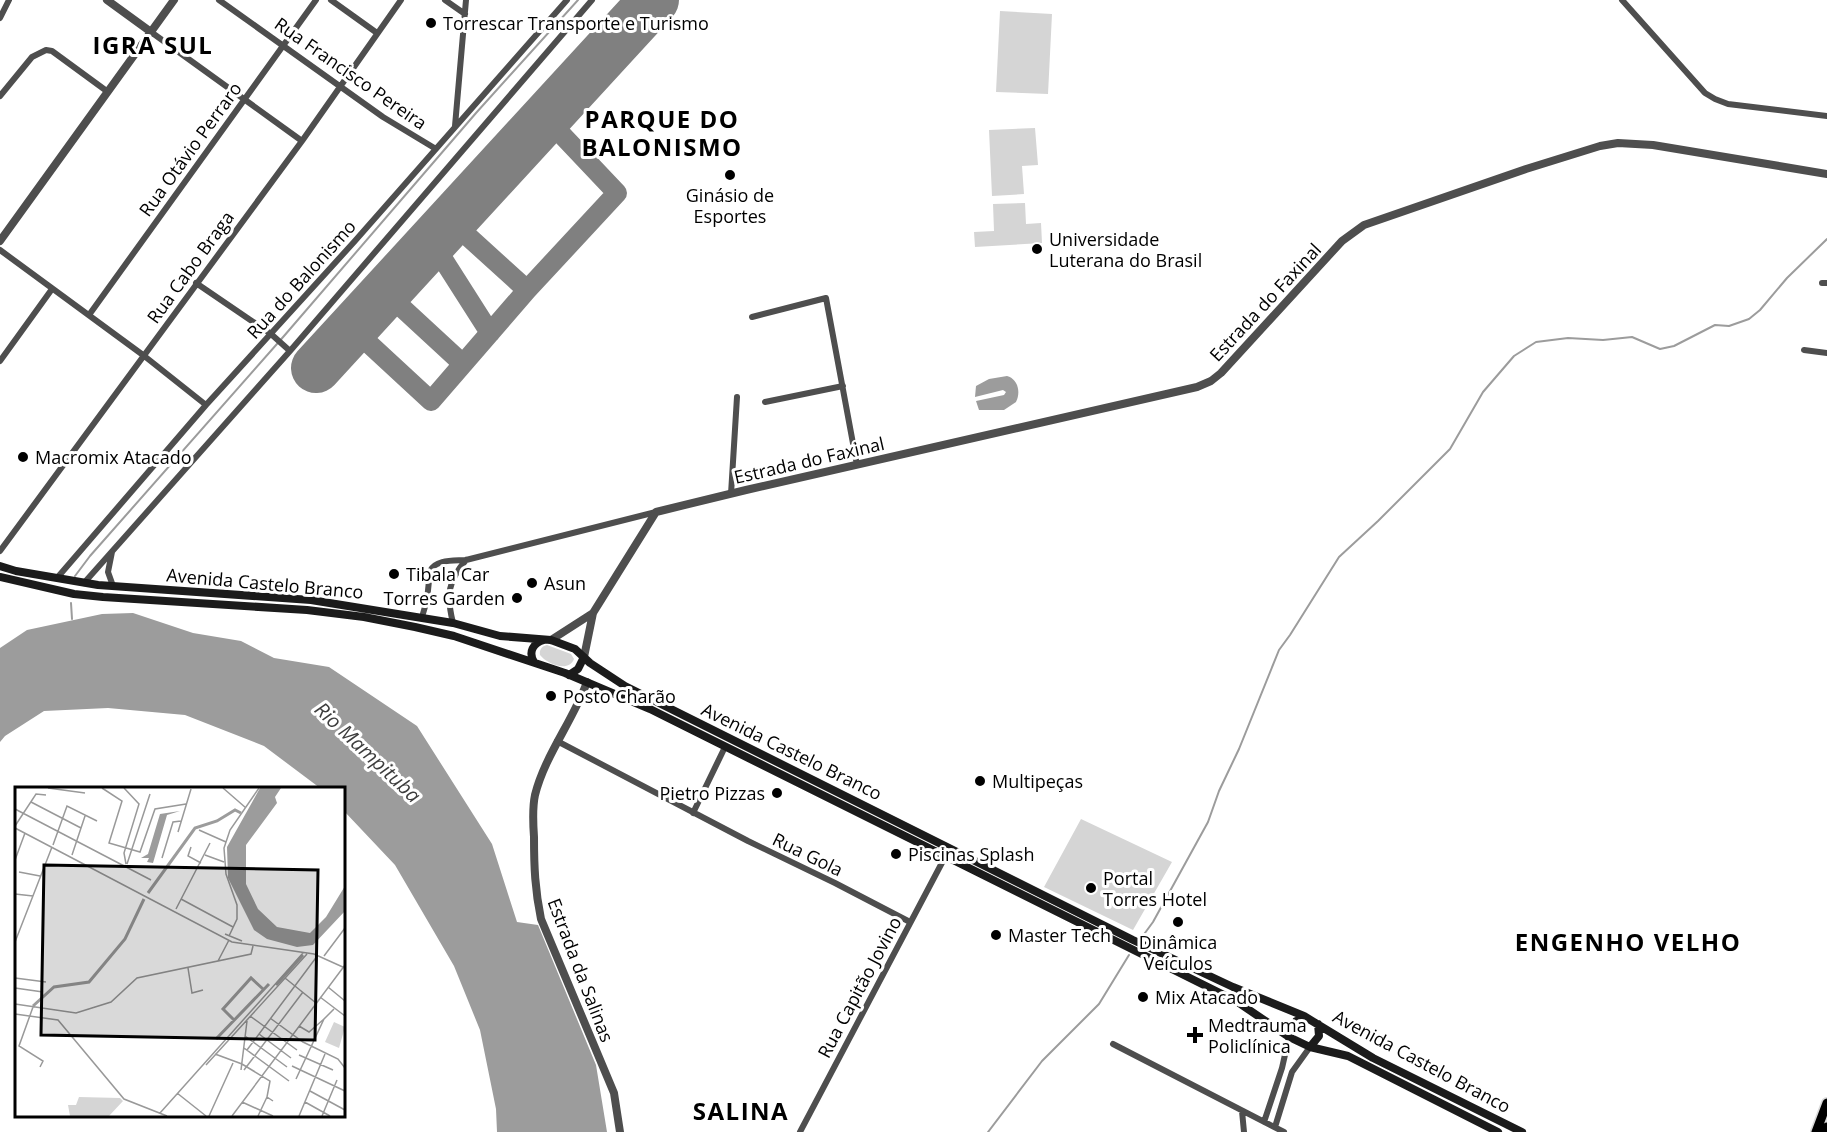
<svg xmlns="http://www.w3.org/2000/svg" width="1827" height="1132" font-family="'Open Sans',sans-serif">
<rect width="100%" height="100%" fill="#fff"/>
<path fill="#d5d5d5" d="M1000,11l52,3 -4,80 -52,-2z
M1035,128l3,37 -16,1 2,28 -32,2 -3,-66z
M1025,203l1,21 15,-1 1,20 -67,4 -1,-15 20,-1 -1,-27z
M547,645l24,9 3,5c-5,14 -27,5 -34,-4 -1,-5 2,-9 7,-10z
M1081,819l91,43 -39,68 -89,-43z"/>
<path fill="#9c9c9c" d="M1007,376c11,3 14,16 9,26l-12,8h-25l-3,-9 28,-6 2,-3 -3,-2 -28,7 1,-11 13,-7z
M133,613l60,20 48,8 33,17 55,9 88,59 75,118 25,78 21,3 58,140 11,67h-110l-1,-23 -16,-79 -26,-64 -59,-101 -51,-54v-23h-24l-56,-42 -79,-31 -77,-7 -64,3 -39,25 -5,6v-94l27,-18 75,-16z"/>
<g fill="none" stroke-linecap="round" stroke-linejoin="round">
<path stroke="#9c9c9c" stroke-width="2" d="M75,576l15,-20 194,-220 192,-223 102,-113
M71,603l1,16
M1142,937l11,-15 55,-100 11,-31 20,-42 40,-99 11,-15 49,-78 39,-36 72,-72 33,-57 31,-36 22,-14 32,-4 35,2 29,-3 28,12 14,-3 41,-21 14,1 20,-7 11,-9 27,-32 40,-39
M988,1132l54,-71 57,-57 30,-49"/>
<path stroke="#808080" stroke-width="20" d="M451,221l76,69
M432,242l58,91
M385,292l78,72
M352,328l79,73 96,-111 90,-97 -71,-75"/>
<path stroke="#808080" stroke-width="50" d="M316,368l338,-368"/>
<g stroke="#dbdbdb" stroke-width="12">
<path id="primary" d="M1816,1132l11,-29
M1825,1132l2,-5"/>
</g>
<path stroke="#4e4e4e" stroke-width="6" d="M219,0l164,117 53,32
M331,0l46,33
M445,0l20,14
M1622,0l83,93 10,6 13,5 99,12
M0,18l9,-18
M151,32l151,109
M0,96l32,-39 14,-7 6,1 56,41
M455,126l11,-126
M0,250l143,105 63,50
M196,283l75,51 19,17
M1822,283h5
M89,315l227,-315
M752,317l74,-19 31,167
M1804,350l23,3
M0,361l52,-72
M765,402l78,-16
M731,494l6,-97
M0,551l302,-410 99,-141
M112,552l-4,20 5,14
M57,578l149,-173 148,-163 213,-242
M84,583l206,-232 302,-351
M422,617l5,-17 3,-29c6,-12 24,-10 36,-11l190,-48
M453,623c-7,-28 -5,-42 13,-63
M557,741l191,100 87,42 75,39
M693,813l32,-66
M1113,1044l171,88
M1242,1111l2,21
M1264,1122l18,-54 7,-31
M1275,1127l17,-55 18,-25
M800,1132l145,-275"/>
<path stroke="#4e4e4e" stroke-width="8" d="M107,0l44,32
M0,241l174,-241
M551,640l42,-27
M584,657l9,-44 63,-101 90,-22 451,-103 14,-6 10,-8 121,-132 22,-16 162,-56 74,-23 18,-3 35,2 174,29
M587,682c-14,39 -42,73 -52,113 -3,14 -2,28 -1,42 0,30 1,53 7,82l73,174 6,39"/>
<path stroke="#1b1b1b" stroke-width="8" d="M0,566l16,5 82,14 213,15 142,23 47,13 51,4 24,9 15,14 35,23 508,254 100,47 71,29 69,42 149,74
M0,577l74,17 29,3 204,13 57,7 51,10 39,9 111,37 85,36 586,292 53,36 21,10 38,9 150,76
M534,662c-6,-10 -1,-19 10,-22
M569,675l9,-6 6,-12
M1289,1037l7,-16 11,-3
M1310,1047l9,-11 -1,-12"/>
<use href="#primary" stroke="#000" stroke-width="9"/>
</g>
<g fill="#000" stroke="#fff" stroke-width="2">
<circle cx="431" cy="23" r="6"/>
<circle cx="730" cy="175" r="6"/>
<circle cx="1037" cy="249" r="6"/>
<circle cx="23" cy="457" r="6"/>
<circle cx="394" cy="574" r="6"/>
<circle cx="532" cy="583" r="6"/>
<circle cx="517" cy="598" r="6"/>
<circle cx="551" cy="696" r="6"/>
<circle cx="980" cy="781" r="6"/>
<circle cx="777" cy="793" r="6"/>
<circle cx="896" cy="854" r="6"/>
<circle cx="1091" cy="888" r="6"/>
<circle cx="1178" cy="922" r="6"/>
<circle cx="996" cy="935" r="6"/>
<circle cx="1143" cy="997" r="6"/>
<path d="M1192 1026h6v6h6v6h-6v6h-6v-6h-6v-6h6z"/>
</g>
<g text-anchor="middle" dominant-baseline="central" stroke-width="6" stroke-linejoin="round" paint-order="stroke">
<g font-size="18" fill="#000" stroke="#fff" text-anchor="start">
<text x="443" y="23">Torrescar Transporte e Turismo</text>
<text x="730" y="195" text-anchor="middle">Ginásio de<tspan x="730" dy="21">Esportes</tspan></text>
<text x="1049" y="239">Universidade<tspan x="1049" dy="21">Luterana do Brasil</tspan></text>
<text x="35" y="457">Macromix Atacado</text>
<text x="406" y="574">Tibala Car</text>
<text x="544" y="583">Asun</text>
<text x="505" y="598" text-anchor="end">Torres Garden</text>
<text x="563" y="696">Posto Charão</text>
<text x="992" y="781">Multipeças</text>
<text x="765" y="793" text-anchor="end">Pietro Pizzas</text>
<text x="908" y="854">Piscinas Splash</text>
<text x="1103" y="878">Portal<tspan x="1103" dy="21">Torres Hotel</tspan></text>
<text x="1008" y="935">Master Tech</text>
<text x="1178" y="942" text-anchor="middle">Dinâmica<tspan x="1178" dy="21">Veículos</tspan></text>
<text x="1155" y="997">Mix Atacado</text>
<text x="1208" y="1025">Medtrauma<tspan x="1208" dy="21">Policlínica</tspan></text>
</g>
<g font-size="18" fill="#000" stroke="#fff">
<text transform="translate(351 73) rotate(35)">Rua Francisco Pereira</text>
<text transform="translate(190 149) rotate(-54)">Rua Otávio Perraro</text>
<text transform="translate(190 267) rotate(-54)">Rua Cabo Braga</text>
<text transform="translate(301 279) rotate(-48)">Rua do Balonismo</text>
<text transform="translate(1265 302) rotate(-47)">Estrada do Faxinal</text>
<text transform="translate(809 460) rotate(-13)">Estrada do Faxinal</text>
<text transform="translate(265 583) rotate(5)">Avenida Castelo Branco</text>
<text transform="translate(792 751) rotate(26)">Avenida Castelo Branco</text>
<text transform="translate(808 854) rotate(26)">Rua Gola</text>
<text transform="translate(581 970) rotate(69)">Estrada da Salinas</text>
<text transform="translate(859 987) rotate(-62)">Rua Capitão Jovino</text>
<text transform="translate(1422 1061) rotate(28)">Avenida Castelo Branco</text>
</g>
<g font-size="20" font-style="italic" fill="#3d3d3d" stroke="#fff">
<text transform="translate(368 752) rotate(43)">Rio Mampituba</text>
</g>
<g font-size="24" font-weight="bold" letter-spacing="1.5" fill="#000" stroke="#fff">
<text x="153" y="44">IGRA SUL</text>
<text x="662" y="118">PARQUE DO<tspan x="662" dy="28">BALONISMO</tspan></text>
<text x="1628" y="941">ENGENHO VELHO</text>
<text x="741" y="1110">SALINA</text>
</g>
</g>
<g transform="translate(15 787)">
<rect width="330" height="330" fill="#fff"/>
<path d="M319,235l11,5 -6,21 -14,-6zM64,310l41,1 3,3 -14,15h-39l-2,-11h8z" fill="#d5d5d5"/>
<path d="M245,1h21l-6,9 2,6 -31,42v39l12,25 19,18 33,6 16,-16 19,-31v25l-32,34 -16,2 -30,-8 -13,-9 -26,-52 -1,-31zM165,24l-13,4 -14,48 -6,-1 2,-4h-8l7,-4 12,-40z" fill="#9c9c9c"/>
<path fill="none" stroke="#9c9c9c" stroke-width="3" d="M133,106l47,-65 22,-7 18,-11 6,3M261,198l27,-30M18,219l21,-19 35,-5 36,-43 19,-40M219,233l-11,-11 28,-31 12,11M201,252l53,-55"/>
<path fill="none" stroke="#999" stroke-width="1.5" d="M33,1l37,5M87,1l20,13 -13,42 31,9 15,-43 31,-5M109,1l15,16 -15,49 2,11M208,1l23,20M16,15l50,26M0,22l136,71M0,39l21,-32 10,1M0,41l217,114 82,12 31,14M184,43l27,12M163,45l13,-43M38,58l14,-39 30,15M176,60l-3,9 13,7M57,68l13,-39M190,68l19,7M147,71l11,-36 8,-1M0,73l10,-27M112,77l23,-70M4,85l21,4M0,107l18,2M166,112l52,28M161,122l34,-66M210,147l17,7M214,149l8,-17v-14l-11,-31 -2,-26 6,-18 29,-42M0,155l37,-95M309,169l21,-28M203,174l11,-21M173,181l4,25 11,-3M0,191l31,4M270,191l31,25M313,200l17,14M0,201l28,4M305,210l25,19M0,217l61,9 35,-11 26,-24 114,-24 2,-8M18,220l-14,39 24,15 -3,6M0,227l43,6 66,79 43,17M235,229l47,34M255,231l33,24 35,17 7,9M284,239l10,6 15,-13M244,247l32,24M230,249l42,31M229,261l45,33M232,263l71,-95M200,267l27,10 28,17 -3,16 6,4M284,268l34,15M191,278l101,-111M277,279l53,25M226,283l6,-49M229,283l59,-78M281,292l28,-60 10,-10M295,304l35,19M162,306l29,23M227,315l31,14M290,315l25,14M145,326l143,-160M194,329l24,-53M217,329l113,-151M243,329l9,-19M284,329l26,-62M307,329l15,-36"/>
<path fill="#000" fill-opacity="0.15" stroke="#000" stroke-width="3" d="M29,78l274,5 -3,170 -274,-5z"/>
<rect width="330" height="330" fill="none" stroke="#000" stroke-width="3"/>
</g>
</svg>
